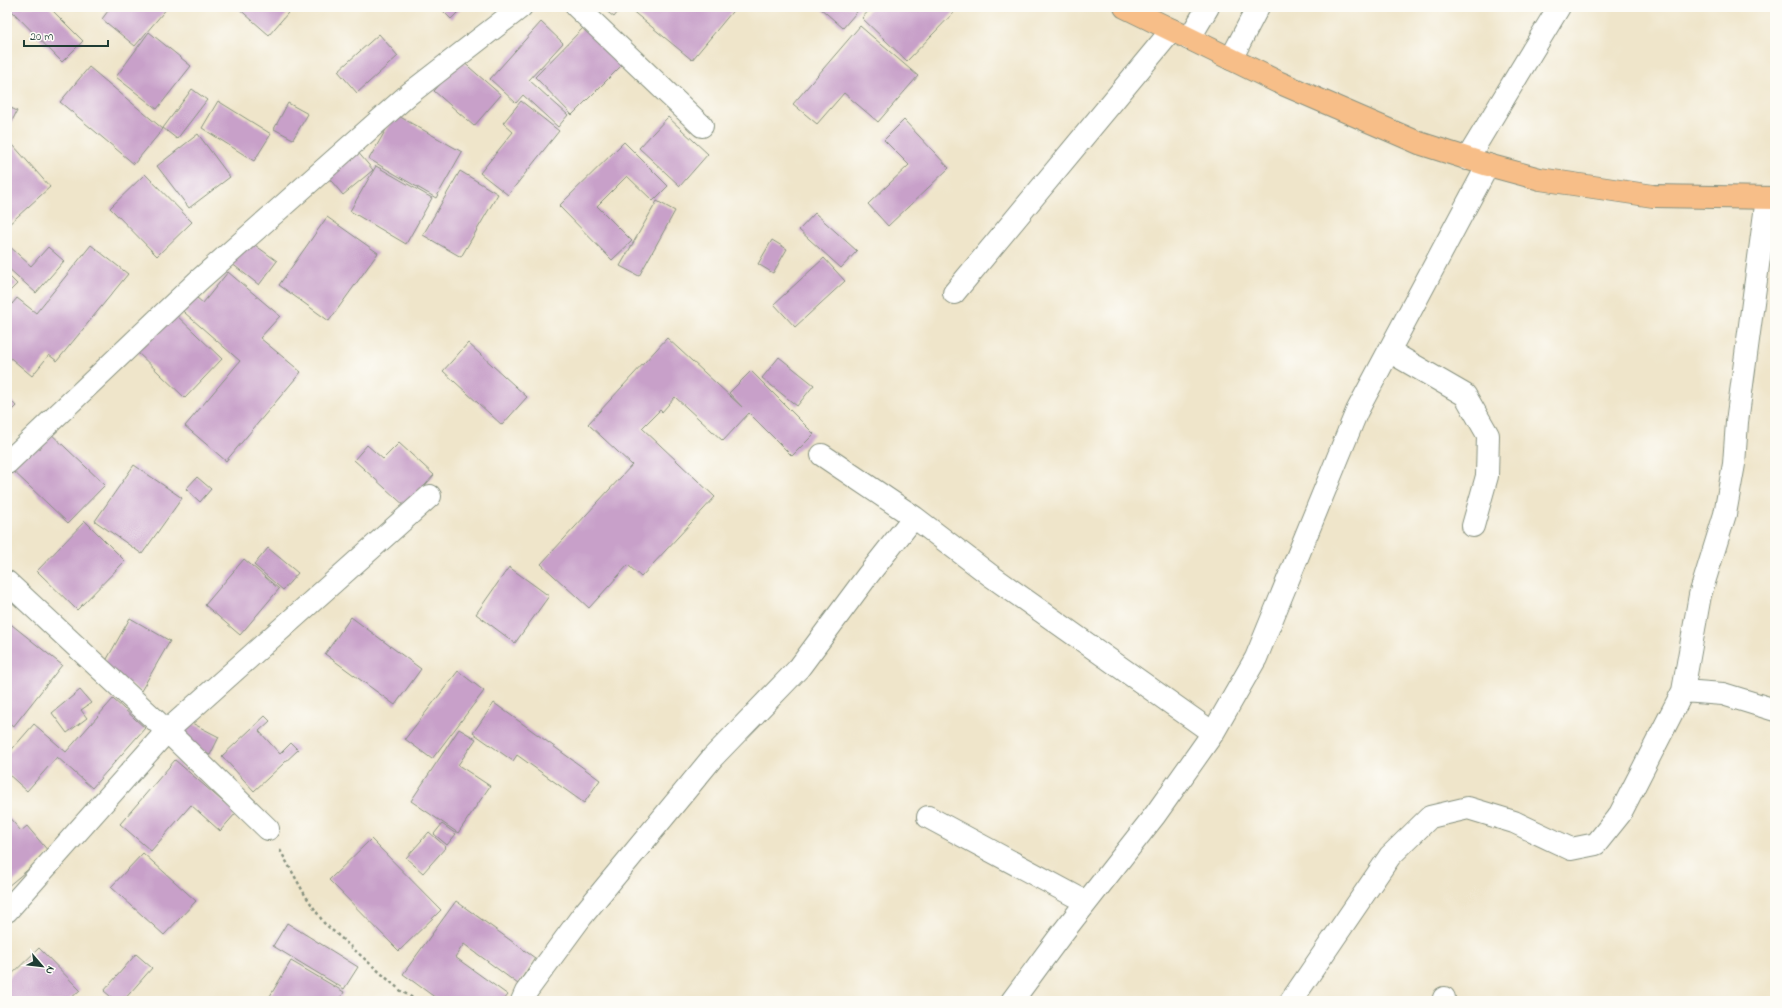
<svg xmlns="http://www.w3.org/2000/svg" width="1782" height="1008" font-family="'Indie Flower',sans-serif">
<rect width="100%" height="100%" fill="#fdfcf7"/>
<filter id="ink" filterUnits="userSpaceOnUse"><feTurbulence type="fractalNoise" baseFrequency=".025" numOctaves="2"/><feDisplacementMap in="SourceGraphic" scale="8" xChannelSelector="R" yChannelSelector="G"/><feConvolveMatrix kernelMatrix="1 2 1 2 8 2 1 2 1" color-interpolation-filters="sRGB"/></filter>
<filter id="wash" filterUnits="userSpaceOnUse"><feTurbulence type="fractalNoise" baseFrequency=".012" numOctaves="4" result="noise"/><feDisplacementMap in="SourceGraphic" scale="16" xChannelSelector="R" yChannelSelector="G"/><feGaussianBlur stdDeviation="0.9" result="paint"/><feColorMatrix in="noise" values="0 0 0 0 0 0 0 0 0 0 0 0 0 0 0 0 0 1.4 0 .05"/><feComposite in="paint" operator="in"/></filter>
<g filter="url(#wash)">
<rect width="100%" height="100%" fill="#efe5ca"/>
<g id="blocks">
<path fill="#c8a0c9" d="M8,7h41l34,34 -21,21z
M111,7h57l-33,39 -33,-27z
M237,7h56l-24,28z
M439,7h24l-12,12z
M601,7h21l-8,10z
M632,7h104l-44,53 -62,-51z
M819,7h42l-18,21z
M872,7h85l1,1 -51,53 -45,-43z
M541,22l22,21 -34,37 39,35 -10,12 -35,-32 -7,8 -26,-24z
M586,25l38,38 -52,52 -37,-38z
M860,26l58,50 -40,46 -34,-29 -27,31 -24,-20z
M149,32l42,34 -34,43 -41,-32z
M379,34l19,22 -41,37 -19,-22z
M461,60l40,35 -27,31 -40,-35z
M89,67l74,62 -29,35 -74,-62z
M192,89l15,11 -30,39 -14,-11z
M218,101l53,33 -17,27 -52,-33z
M521,101l38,30 -51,64 -28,-22 33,-41 -10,-9z
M288,103l20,11 -15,25 -19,-10z
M7,106l10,5 -10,20z
M395,114l67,38 -26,46 -67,-39z
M668,117l40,37 -28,32 -41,-38z
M904,120l45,48 -61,58 -20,-22 41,-39 -25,-25z
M198,134l32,43 -41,31 -32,-42z
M624,142l44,44 -15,15 -26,-25 -30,30 35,35 -20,19 -53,-54z
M13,145l37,42 -43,39v-76z
M356,150l17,20 -30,25 -16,-19z
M376,166l56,32 -26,46 -56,-33z
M460,171l38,23 -37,63 -38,-22z
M145,174l47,48 -35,34 -47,-48z
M657,201l18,10 -36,65 -19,-10z
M815,213l42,38 -16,17 -42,-38z
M327,217l51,36 -49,68 -50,-36z
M248,240l29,21 -18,24 -28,-22z
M772,240l15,9 -14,24 -15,-9z
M7,244l24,22 17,-19 16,14 -28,32 -29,-26z
M91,245l37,29 -71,87 -8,-6 -17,21 -25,-21v-45l10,-12 19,15z
M824,258l21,23 -50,46 -21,-23z
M228,272l52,44 -20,22 41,34 -75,89 -41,-35 55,-65 -63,-55 12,-15 14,12z
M7,274l10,10 -10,10z
M172,311l50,48 -37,39 -50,-48z
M667,338l75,69 -13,-14 22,-22 63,63 -22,22 -43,-43 -26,28 -48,-44 -13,15 -2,-2 -18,18 73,69 -74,80 -13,-12 -39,43 -48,-44 91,-99 -44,-41z
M468,343l59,54 -25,28 -59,-54z
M779,357l35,28 -17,21 -35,-28z
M7,396l9,10 -9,9z
M47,430l58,55 -37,38 -58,-55z
M399,443l35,32 -28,32 -52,-47 13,-15 16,14z
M134,465l48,33 -40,56 -47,-33z
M197,477l14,12 -11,13 -14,-13z
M85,521l40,40 -48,49 -40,-39z
M268,548l30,25 -15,17 -29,-25z
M244,559l35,30 -39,46 -35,-30z
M509,567l40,29 -34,47 -39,-29z
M351,617l70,52 -26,36 -70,-51z
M130,618l40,23 -29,50 -39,-23z
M7,621l55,44 -49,62 -6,-5z
M458,671l26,20 -52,68 -27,-20z
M80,690l11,13 -10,7 6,8 -20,15 -15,-20z
M113,699l32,29 -53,60 -35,-31 -30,34 -20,-18v-18l27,-31 32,28z
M494,703l106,77 -16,23 -67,-48 -4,6 -40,-28z
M265,716l5,5 -11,10 21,23 11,-11 7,7 -44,41 -32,-35z
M186,720l33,17 -9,18 -33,-18z
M459,729l17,10 -18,26 32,21 -32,47 -47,-32z
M175,760l61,53 -16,18 -29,-26 -40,46 -31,-27z
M7,815l14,16 6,-5 22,26 -42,35z
M442,824l14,10 -9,11 -13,-11z
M429,832l17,15 -23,26 -17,-15z
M371,839l70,71 -42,41 -70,-71z
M143,853l53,48 -32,34 -53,-48z
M456,901l79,57 -17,26 -54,-40 -9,13 53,38 -5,6h-63l-37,-27z
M287,923l71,44 -14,22 -71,-43z
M39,948l41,42 -12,11h-61v-22z
M136,954l16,14 -29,33h-7l-12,-10z
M291,961l53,31 -5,9h-72z"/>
</g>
</g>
<g filter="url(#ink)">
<use href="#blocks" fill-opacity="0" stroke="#87917f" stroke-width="1"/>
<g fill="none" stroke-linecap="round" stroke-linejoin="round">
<g stroke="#87917f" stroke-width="24">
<path id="minor" d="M577,7l125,119
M1189,39l19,-32
M1231,59l27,-52
M1467,159l92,-152
M954,293l218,-263
M1389,351l76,44 23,40 -1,41 -14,50
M822,455l92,62 76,58 223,158
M7,463l191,-182 211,-187 112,-87
M7,582l160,149 101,98
M1683,691l40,3 52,16
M928,817l158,85
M7,911l160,-180 263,-235
M522,1001l4,-9 56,-76 131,-159 86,-89 69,-93 46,-58
M1012,1001l48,-65 95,-121 58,-82 43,-75 101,-247 131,-246
M1291,1001l99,-145 40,-39 38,-9 46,14 57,27 25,-5 24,-30 63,-123 17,-96 25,-81 9,-50 3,-42 30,-224
M1443,1001l1,-3"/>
</g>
<g stroke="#87917f" stroke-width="24">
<path id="major" d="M1125,7l153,75 141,61 69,22 52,14 113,17 122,2"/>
</g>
<path stroke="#87917f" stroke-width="2.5" stroke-dasharray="3 3" stroke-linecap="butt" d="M280,850l25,45 19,28 77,68 17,10"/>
<use href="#minor" stroke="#fff" stroke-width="22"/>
<use href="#major" stroke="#f7be88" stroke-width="22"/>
</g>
</g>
<rect width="1782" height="1008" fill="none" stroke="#fdfcf7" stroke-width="24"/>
<g transform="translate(42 966) rotate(118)" stroke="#fdfcf7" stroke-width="3" paint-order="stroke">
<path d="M0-3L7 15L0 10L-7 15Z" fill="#1f3d34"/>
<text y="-6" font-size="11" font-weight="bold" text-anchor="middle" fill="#1f3d34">N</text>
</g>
<path d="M24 40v6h84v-6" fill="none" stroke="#1f3d34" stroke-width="2"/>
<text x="30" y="40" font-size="12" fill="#1f3d34" stroke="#fdfcf7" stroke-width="3" paint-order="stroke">20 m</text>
</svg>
